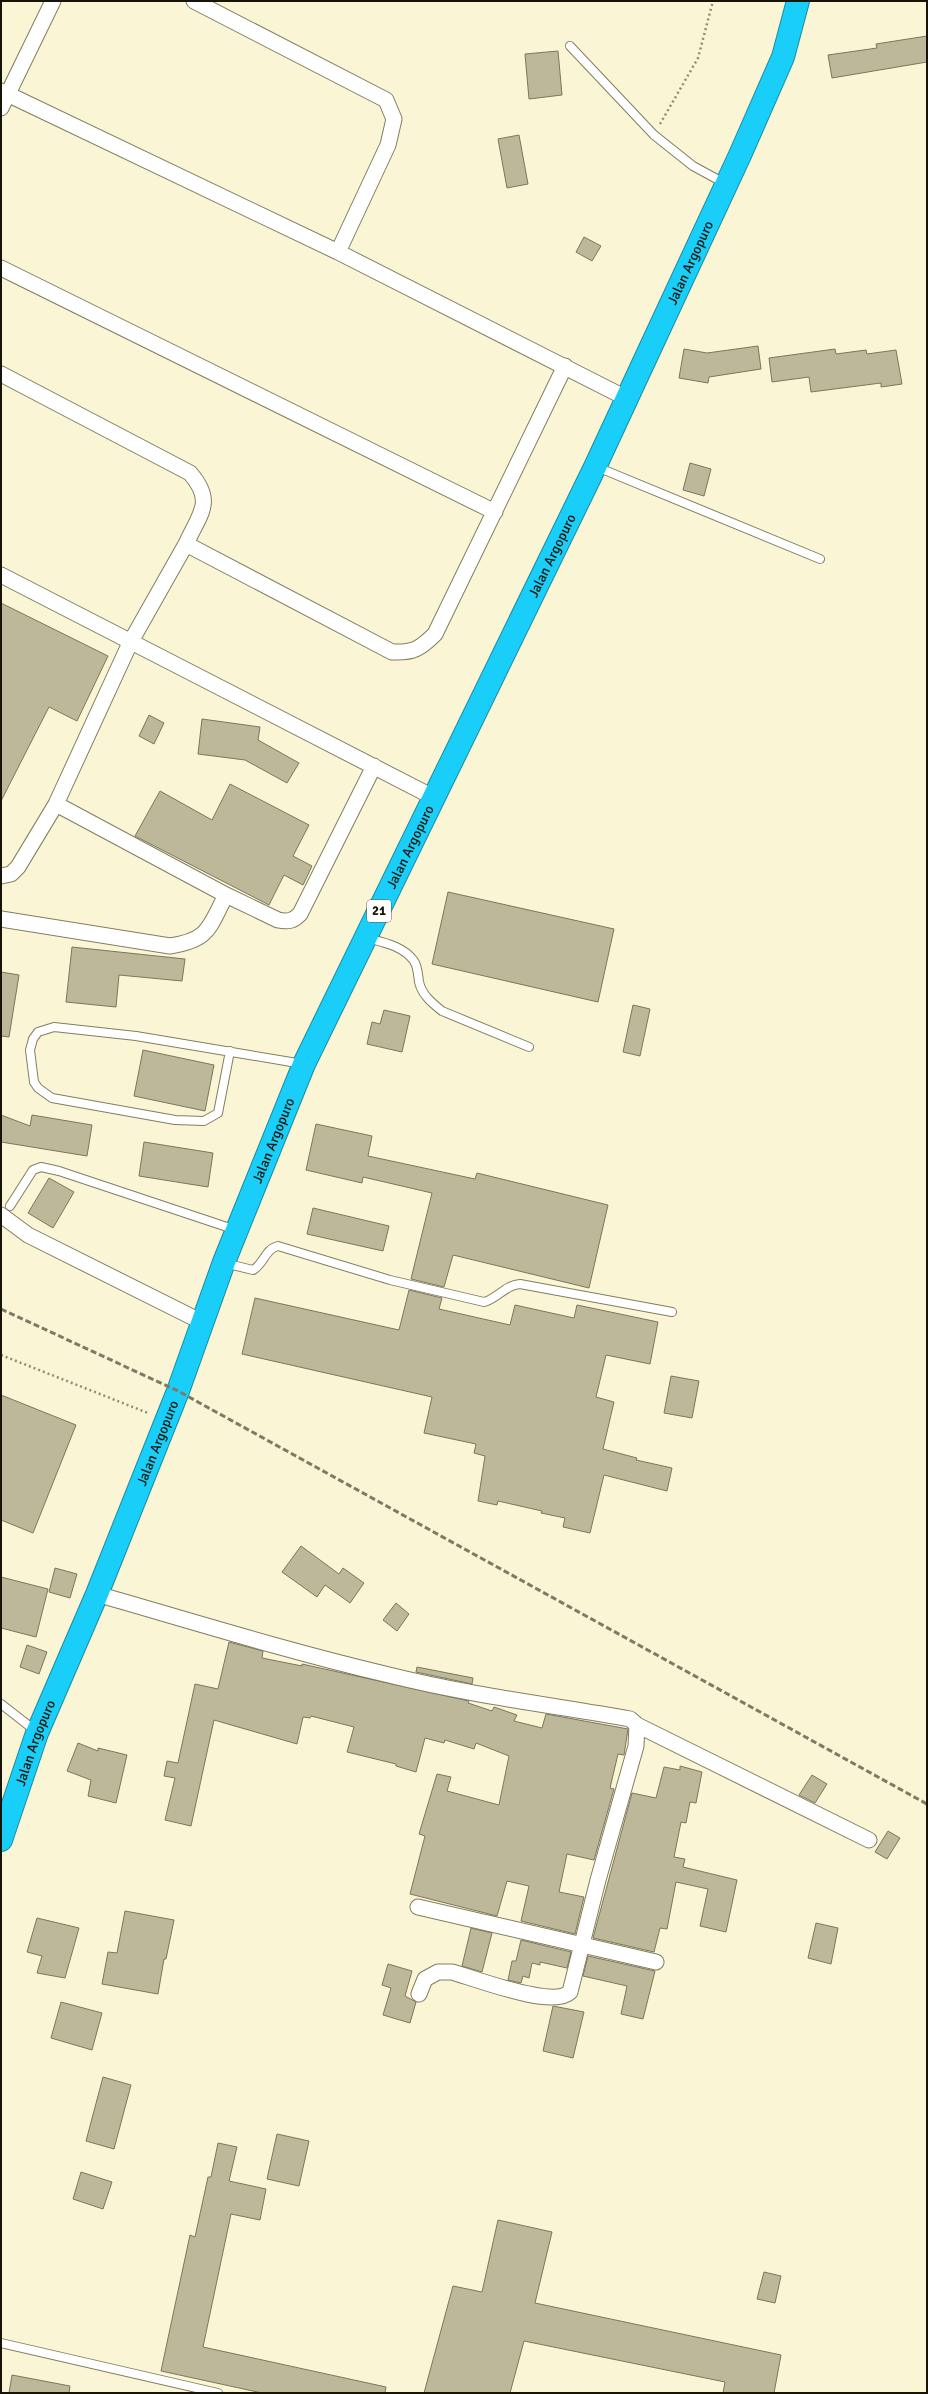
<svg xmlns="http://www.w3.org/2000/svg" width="928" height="2394" font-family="Signika,sans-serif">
<rect width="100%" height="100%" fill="#faf5d5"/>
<path fill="#bdb899" stroke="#7c775b" d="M927,36v26l-95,16 -4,-23 49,-7 -1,-4z
M558,51l4,44 -33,4 -4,-45z
M519,135l9,49 -21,4 -9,-49z
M584,237l17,9 -9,15 -16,-9z
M758,346l3,23 -52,8 -1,6 -29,-5 5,-29 23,4z
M835,349l1,5 30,-4 1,4 29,-4 6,34 -21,3v-4l-70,9 -2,-15 -37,5 -3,-24z
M690,463l21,6 -7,27 -21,-6z
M1,603l107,53 -31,65 -28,-14 -48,94z
M149,715l15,8 -10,21 -15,-8z
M202,719l58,8 -2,13 41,23 -12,20 -42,-23 -47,-6z
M230,784l79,41 -16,31 19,10 -9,19 -19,-10 -15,30 -134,-69 25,-45 52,29z
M448,892l166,37 -16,73 -166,-38z
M72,947l113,12 -3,22 -63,-6 -3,32 -50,-5z
M1,972l18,3 -10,62 -8,-1z
M633,1005l17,4 -10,47 -17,-4z
M384,1010l26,6 -8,36 -35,-8 5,-22 8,2z
M143,1050l71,15 -9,46 -71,-15z
M1,1115l29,11 2,-11 60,10 -5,31 -86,-14z
M316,1124l56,12 -4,20 107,23 2,-6 131,32 -19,83 -136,-33 -9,32 -33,-8 21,-86 -69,-16 -1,6 -56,-13z
M144,1142l69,11 -5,34 -69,-11z
M49,1178l25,14 -21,36 -25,-15z
M313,1208l76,18 -6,25 -76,-17z
M409,1290l33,8 -3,11 71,16 5,-20 59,13 3,-13 81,17 -8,42 -44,-9 -10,42 18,5 -11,47 34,9 -1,2 36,8 -5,23 -63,-16 -14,58 -27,-6 2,-9 -24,-5 1,-2 -44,-10 -1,4 -19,-4 7,-45 -11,-3 2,-9 -52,-11 8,-36 -190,-43 13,-56 144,32z
M671,1376l28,5 -7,37 -28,-5z
M1,1395l75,30 -43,108 -32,-13z
M301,1546l38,28 4,-6 21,15 -14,20 -25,-18 -8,12 -35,-25z
M55,1568l22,6 -7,24 -21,-6z
M1,1577l47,12 -12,48 -35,-9z
M396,1603l13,11 -12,17 -14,-11z
M229,1642l34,9 -1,7 40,8v-2l167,37 -1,2 24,8 2,-4 23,8 -3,6 28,7 4,-14 82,15 -4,26 -6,-1 -8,34 4,1 -20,71 -27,-6 -8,38 25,5 -9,37 -54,-13 8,-35 -22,-5 -10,35 -87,-22 15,-58 -6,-2 18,-60 14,3 -4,14 52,14 10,-49 -33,-13 -2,6 -29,-9 -1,3 -19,-5 -9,34 -20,-6v-2l-49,-12 7,-25 -43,-11 -1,2 -7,-1 -6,27 -83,-24 -23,106 -26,-6 10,-42 -11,-2 3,-15 11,2 17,-79 23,5z
M27,1645l20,7 -8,22 -19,-7z
M417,1667l56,11 -1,6 -56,-12z
M78,1743l20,8v-3l29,7 -11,48 -28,-7 3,-16 -24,-9z
M680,1766l22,6 -6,31 -6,-1 -4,21 -5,-1 -7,35 11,2 -2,8 54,13 -11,52 -26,-6 8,-37 -32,-7 -9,47 -7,-1 -6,24 -61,-14 39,-145 24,5 8,-31 16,3z
M812,1775l15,9 -12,19 -16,-8z
M888,1831l12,7 -13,21 -12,-7z
M125,1911l49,9 -8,39h-2l-6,35 -56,-10 6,-32 9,1z
M37,1918l42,10 -14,50 -28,-5 5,-17 -15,-4z
M816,1923l22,5 -7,36 -23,-6z
M471,1928l21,5 -10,39 -20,-6z
M521,1940l50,12 -4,16 -27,-6v3l-8,-2 -3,15 -6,-2 -2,7 -13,-3 4,-19h4z
M588,1956l67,15 -12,48 -22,-5 6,-28 -44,-10z
M388,1964l24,7 -7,25 11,6 -6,21 -27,-8 8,-27 -9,-3z
M61,2002l41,11 -10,37 -41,-12z
M553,2006l31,6 -11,46 -30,-7z
M103,2077l28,8 -17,64 -28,-8z
M277,2134l32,7 -10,45 -32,-7z
M218,2143l19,4 -8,34 37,8 -6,31 -29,-6 -28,133 183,40 -1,6h-123l-101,-22 29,-136 5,2 13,-60h3z
M81,2172l31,10 -9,27 -30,-10z
M498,2220l54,12 -17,71 246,52 -7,38h-51l2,-11 -201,-41 -14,52h-86l29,-107 29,6z
M764,2272l17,4 -6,27 -18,-4z
M12,2375l58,11 -1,7h-60z"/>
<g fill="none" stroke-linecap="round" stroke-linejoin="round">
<g stroke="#827e61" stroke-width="10">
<path id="lane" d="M570,46l84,89 39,31 33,18
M597,467l223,92
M367,938c15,4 37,8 47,23 4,6 4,14 5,21 3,13 13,21 23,29l87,36
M230,1051l-12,62 -14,8 -29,-1 -123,-22 -14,-10 -4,-6 -4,-32 3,-11 5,-7 16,-5 82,9 167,28
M10,1206l23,-36 8,-3 18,4 177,59
M224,1263l29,7c11,-6 12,-21 25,-24l112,34 94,22c13,-3 21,-17 36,-18l152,28
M1,1704l36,28
M1,2343l217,50"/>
</g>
<g stroke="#827e61" stroke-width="17">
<path id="street" d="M194,1l192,99 8,19 -6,26 -50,107
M1,91l337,161 288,146
M1,108l52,-107
M1,268l494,244
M1,374l189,99c25,29 10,40 -4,71l206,108c21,1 28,-3 43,-18l130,-268
M1,575l432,222
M56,804l170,91 52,25c10,2 15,1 22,-6l74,-148
M1,876l10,-2 7,-7 38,-63 74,-161 56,-99
M1,919l169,27c40,-6 39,-19 56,-51
M1,1215l27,20 174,87
M97,1594c97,28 194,58 292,81 80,20 161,30 241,44l7,6 -1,21 -38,134 -28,112c-17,17 -96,-14 -118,-20h-14l-13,7 -6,15
M637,1725l232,115
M418,1907l238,55"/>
</g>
<g stroke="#188da4" stroke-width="24">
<g id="highway">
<path id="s1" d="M1,1840l36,-107 60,-139 81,-203 46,-129 80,-198 291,-597 145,-312 43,-98 15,-56"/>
</g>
</g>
<path stroke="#908d76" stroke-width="2.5" stroke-dasharray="2 3" stroke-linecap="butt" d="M660,124l38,-66 15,-57
M1,1355l147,58"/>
<use href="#lane" stroke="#fff" stroke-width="8"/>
<use href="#street" stroke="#fff" stroke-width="15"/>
<use href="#highway" stroke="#19cef8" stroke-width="22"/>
<path stroke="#7d7a65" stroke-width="3" stroke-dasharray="6 3" stroke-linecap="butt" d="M1,1309l177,82 749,413"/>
</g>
<g text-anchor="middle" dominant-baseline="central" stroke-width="3" stroke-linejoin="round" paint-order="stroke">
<rect fill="#fff" stroke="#5c5a53" stroke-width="1" x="367" y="900" width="24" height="22" rx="3"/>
<g font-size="13" font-weight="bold" fill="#161409">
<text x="379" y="911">21</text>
</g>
<g font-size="14" fill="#161409" stroke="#fff">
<text stroke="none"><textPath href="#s1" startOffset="1723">Jalan Argopuro</textPath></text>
<text stroke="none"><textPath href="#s1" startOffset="1399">Jalan Argopuro</textPath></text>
<text stroke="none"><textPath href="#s1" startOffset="1075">Jalan Argopuro</textPath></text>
<text stroke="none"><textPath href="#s1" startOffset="751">Jalan Argopuro</textPath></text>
<text stroke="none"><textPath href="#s1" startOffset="427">Jalan Argopuro</textPath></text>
<text stroke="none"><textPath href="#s1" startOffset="103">Jalan Argopuro</textPath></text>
</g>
</g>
<rect width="928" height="2394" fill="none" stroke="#161409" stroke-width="4"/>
</svg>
